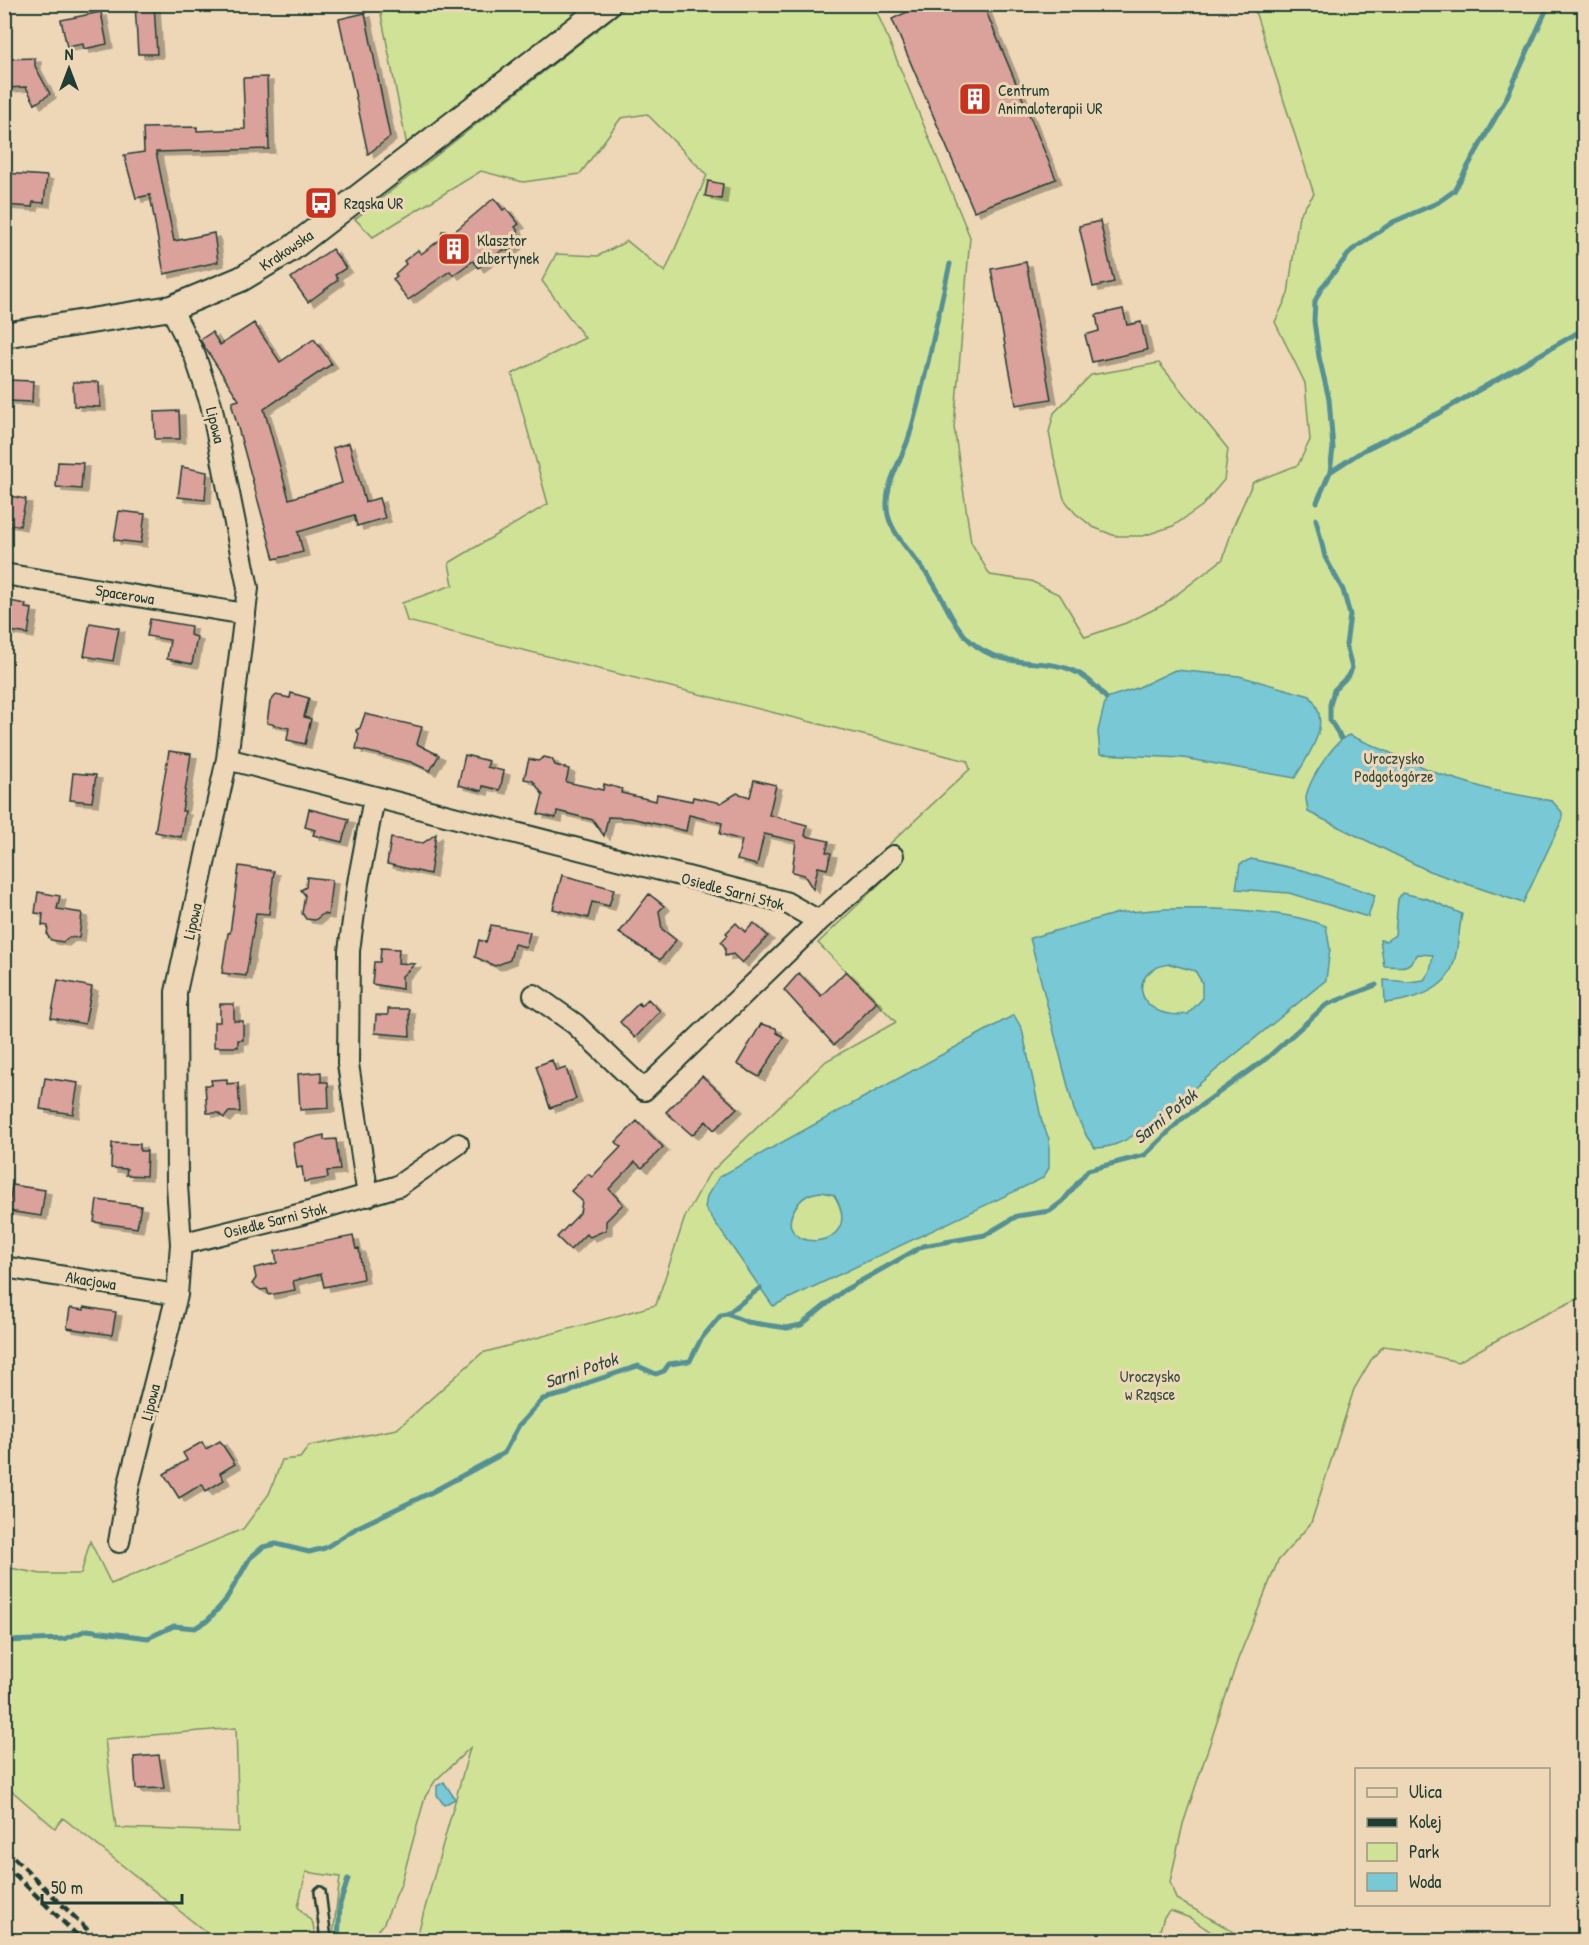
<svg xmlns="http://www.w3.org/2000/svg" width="1589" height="1945" font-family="'Patrick Hand',sans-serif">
<defs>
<filter id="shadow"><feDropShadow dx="6" dy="4" stdDeviation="0" flood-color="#0004"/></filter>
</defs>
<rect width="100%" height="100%" fill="#edd7b6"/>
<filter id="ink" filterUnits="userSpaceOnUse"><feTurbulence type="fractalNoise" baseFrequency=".0167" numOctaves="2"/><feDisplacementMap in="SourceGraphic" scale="12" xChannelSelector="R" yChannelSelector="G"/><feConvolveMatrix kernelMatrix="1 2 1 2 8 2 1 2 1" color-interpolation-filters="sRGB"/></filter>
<g filter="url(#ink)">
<path fill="#d0e296" stroke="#789065" stroke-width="1.5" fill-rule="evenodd" d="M379,4l209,1 -181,141z
M629,5h245l96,232 -16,190 17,115 19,33 41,6 29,14 25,42 41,-14 37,-18 60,-46 10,-32 20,-45 45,-17 12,-25 -5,-57 -30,-61 13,-28 11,-79 15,-21 -61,-189h331v1291l-55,26 -71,40 -52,-13 -23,-3 -12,14 -17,29 -43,134 -33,38 -40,98 -55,165 -13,58 6,17 72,41h-25l-33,-22 -19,-7 -7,6 -7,23h-741l54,-192 -35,33 -10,16 -24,87 -18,41 -14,15h-31l-5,-5 7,-58 -34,-5 -8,35 15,16 2,17h-99l-153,-122 -8,10 -50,-43v-218l36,7h40l9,-33 21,43 132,-55 26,-35 13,-34 18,-2 9,-12 88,-17 85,-76 174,-48 29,-88 24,-43 117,-113 70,-39 -78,-79 80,-77 -6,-7 -14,-4 92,-86 -3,-8 -560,-140 -5,-18 51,-18 -4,-22 99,-59 -36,-130 73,-36 -43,-57 14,-27 42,2 29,-15 38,31 42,-97 -60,-61 -26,4 -41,56 -57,8 -42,-11 -108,66 -18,-18zM236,1728l3,104 -123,-4 -11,-89z
M1159,363l69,86 -4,31 -22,26 -29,20 -30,10h-28l-22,-9 -18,-14 -11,-14 -10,-41 -5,-26 5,-19 37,-38z"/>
<path fill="#79c8d5" stroke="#559095" stroke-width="1.5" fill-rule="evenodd" d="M1175,670l64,6 71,20c23,27 0,56 -15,82l-112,-20 -83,-4 -2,-23 8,-33 31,-10z
M1349,735l90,39 52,16 61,11 10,11v8l-39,83 -94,-32 -121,-59c0,-5 -2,-10 -2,-14 2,-17 28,-57 43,-63z
M1251,859l55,12 69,24 -7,22 -79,-24 -53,-4 4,-25z
M1402,893l26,6 34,15c-4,18 -3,39 -11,56 -10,23 -44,31 -66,33l-1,-23 25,2 15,-2 6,-9 3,-16 -15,-1c-12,17 -14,12 -34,12l-4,-26 6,1 9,-6 3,-36z
M1165,909c46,-1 119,0 161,17l4,23 -4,31 -172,141c-18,13 -35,27 -59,27l-8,-11 -13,-27 -44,-172 88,-25zM1170,964l25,7 7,11v17l-14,15c-54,7 -62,-45 -18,-50z
M1014,1015l8,14 20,93 7,17v29l-6,10 -270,128 -68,-98 2,-12 12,-19zM822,1192l12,3c36,58 -66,59 -39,13 7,-11 14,-15 27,-16z
M444,1782l11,17 -11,6 -7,-10v-9z"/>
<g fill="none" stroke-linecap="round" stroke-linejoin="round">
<path stroke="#559095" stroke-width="5" d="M950,264c-14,58 -24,116 -41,173 -8,25 -27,50 -21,78 5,23 35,50 47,71 14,24 23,51 49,65 45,24 82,-5 122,47
M1330,472l34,-22 75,-37 145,-84
M1317,502l13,-30 3,-24 -4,-49 -10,-42 -5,-36 1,-20 7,-14 30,-37 41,-28 44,-19 17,-12 52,-92 43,-95
M1316,519l9,38 18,33 7,25 -4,30 6,23 -3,7 -15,15 -4,15v15l11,18
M727,1314l33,-26
M4,1641l60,-2 23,-9 61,8 26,-12 21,2 13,-8 17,-19 25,-43 13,-11 13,-3 33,8 16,-4 33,-21 74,-35 72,-39 15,-28 24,-26 25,-6 19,-10 51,-17 18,8 8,-3 5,-7 21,-3 11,-22 20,-24 6,-1 20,8 40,6 14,-3 42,-34 80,-45 62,-11 32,-19 33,-5 13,-10 25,-31 57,-15 37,-36 85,-61 59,-53 50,-20
M338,1940l2,-36 8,-25"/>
</g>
<path fill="#dba19b" stroke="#1f3d34" stroke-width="1.5" filter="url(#shadow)" d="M135,4h19l3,50h-19z
M924,4h59l73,175 -82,32 -82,-192z
M101,12l6,32 -23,5 -1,-5 -16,3 -6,-27z
M365,13l25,124 -22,17 -29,-135z
M35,58v8l15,28 -15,10 -9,-17 -20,1v-29z
M267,77l2,72 -113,3 18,89 40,-8 4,29 -54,12 -14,-79 -14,3 -12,-43 20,-3 -1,-24 54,-1v4l48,-2 -2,-51z
M4,173l43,3 -3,27 -11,-1 -1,5 -28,-2z
M708,181l15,3 -2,15 -16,-3z
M494,198l9,12 3,-2 13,16 -4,3 3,4 -4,3 4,4 -2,7 -6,6 -7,-1 -25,18 -5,-7 -20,14 -3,-4 -42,29 -15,-21 4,-3 -2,-2 11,-10 -2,-3 14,-11 3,4 20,-15 1,-8 12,1z
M1100,221l14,61 -21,5 -14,-61z
M332,249l14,19 -11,7 3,5 -30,22 -17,-24z
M1026,262l25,137 -35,6 -25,-136z
M1123,309l4,16 14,-3 6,28 -55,12 -7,-27 14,-4 -3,-16z
M254,323l26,39 34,-23 18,25 -68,45 25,90 53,-16 -9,-35 16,-5 16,59 14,-4 6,20 -28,8 -3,-11 -56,17 5,20 -29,7 -42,-153v-4l7,-2 -39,-60 12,-8 8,13z
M7,380l26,1 -1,21 -25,-1z
M73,382h26l1,25 -26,-1z
M179,411l1,28h-25l-1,-27z
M58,462l25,1 -2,26 -25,-2z
M182,467l25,5 -2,28 -27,-3z
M4,495l22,4 -6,27 -16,-3z
M119,511l26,3 -4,29 -27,-3z
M4,600l22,4 -1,4 7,1 -4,25 -24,-4z
M150,619l41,7 -1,9 7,2 -5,27 -25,-5 3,-19 -23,-4z
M90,623l29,5 -6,33 -29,-5z
M291,693l18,5 -5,19 7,2 -6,25 -18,-4 2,-12 -22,-5 3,-21 6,-7 14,3z
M365,714l57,13 -5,17 22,11 -9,16 -19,-9 -55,-13 3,-15 -3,-4 4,-2z
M169,751l22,3 -9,57h3l-4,26 -26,-5z
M465,755l24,6 -2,6 17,4 -4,19 -17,-4 -1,5 -24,-6z
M544,757l8,2 3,6 14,4 -3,13 37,8 1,-6 18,5 -1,4 35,8 1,-7 35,7 1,-4 28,6 16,-10 13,4 4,-17 22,5 -7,30 38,10 -2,11 24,5 -3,11 5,1 -4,16 -9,-2 -5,22 -9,-14 -12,-3 4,-31 -32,-7 -7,31 -20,-5 5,-20 -22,-6 2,-11 -33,-8 -3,16 -55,-13 -23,-1 -4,19 -11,-16 -36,-9 -1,7 -18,-4 5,-19 -10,-14 -9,-2 5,-20 9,2z
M73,773l23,2 -4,27 -22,-2z
M309,809l40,10 -7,23 -29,-7 2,-5 -10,-3z
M436,834l-6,40 -43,-10 4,-26 32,5z
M239,866l35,5 -5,43 -13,-1 -10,63 -24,-3 6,-40h2z
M562,875l52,14 -5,17 -17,-4 -4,16 -35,-9z
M307,877l25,3 -4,35 -5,-1 -8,6 -9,-1 -4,-6 3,-18 -4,-5 5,-3z
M38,892l22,4 -3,13 25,4 -3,25 -10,-1 -6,5 -12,-2 -4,-5 1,-9 -6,-1 1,-11 -8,-1z
M649,894l15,12 -5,5 3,18 14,11 -16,20 -41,-27z
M736,923l9,9 9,-9 14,13 -26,27 -9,-9 -8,2v-9l-4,-5 7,-7 -2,-2z
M491,925l39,7 -4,15 -12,-3 -4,16 -15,6 -20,-9 4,-17 7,2z
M381,948l18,1 -1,14 17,1 -13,12v13l-30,-5 2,-22h6z
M846,971l31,31 -43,43 -50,-55 15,-17 22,23z
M58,980l34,7 -7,37 -34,-6z
M648,999l12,12 -25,27 -15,-16 19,-19 2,3z
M220,1004h14v17h9v19h-5v7h-24v-25h6z
M388,1009h21l1,27 -35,-3 1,-18h12z
M761,1024l15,4 1,5 7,4 -25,40 -22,-13z
M552,1060l4,11 10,-3 10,31 -26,9 -14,-42z
M321,1072v10h7l1,26 -29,2 -2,-36z
M702,1076l35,32 -23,22 -8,-9 -14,14 -26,-23z
M45,1078l33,5 -5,31 -33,-5z
M227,1079v5l11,-1 2,29h-11l-5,6 -6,-5h-11l-2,-28h7l-1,-5z
M637,1121l26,26 -21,21 -7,-6 -26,27 14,15 -17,17v9l-16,7 -4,-3 -16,16 -13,-13 23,-24 2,-12 -11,-10 17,-17 4,3 29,-30 -5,-5z
M324,1135v5l12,-1 4,31 -13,1 1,7 -24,4 -2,-15 -5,1 -4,-25z
M112,1143l28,1v7h7l-1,25 -20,-1 1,-6 -16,-1z
M12,1185l33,5 -4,26 -33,-5z
M97,1200l44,6 -4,22 -43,-6z
M353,1236l3,13 3,-1 4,31 -39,8 -3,-13 -28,7 2,9 -26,5 -2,-6 -6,1 -9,-6 4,-6 -2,-10 23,-5 -2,-12z
M84,1307l32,5 -4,23 -45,-7 3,-20 14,2z
M220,1441l15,23 -15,9 4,7 -18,11 -4,-7 -23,14 -15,-24 23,-14 -4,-7 19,-11 4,7z
M159,1755l5,33 -28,1 -2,-32z"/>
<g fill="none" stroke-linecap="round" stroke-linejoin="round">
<g stroke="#1f3d34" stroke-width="14">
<path id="service" d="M320,1892l6,48"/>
</g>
<g stroke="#1f3d34" stroke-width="24">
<path id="minor" d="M4,574l241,40
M227,759l558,143 34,19 -175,169 -69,-66 -41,-29
M819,921l74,-65
M368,1196l-20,-132 1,-113 9,-68 16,-85
M181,1244l121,-30 96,-28 60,-42
M4,1267l173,28
M119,1542l10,-58 48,-189 4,-51 -4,-59 -1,-193 51,-233 21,-171 -37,-184 -16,-48 -24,-48"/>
</g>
<g stroke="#1f3d34" stroke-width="28">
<path id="tertiary" d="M4,335l167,-27 70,-29 50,-30 317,-245"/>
</g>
<use href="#service" stroke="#edd7b6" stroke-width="9"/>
<use href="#minor" stroke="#edd7b6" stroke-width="20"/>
<use href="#tertiary" stroke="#edd7b6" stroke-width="24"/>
<path stroke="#1f3d34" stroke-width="4.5" stroke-dasharray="9 4.5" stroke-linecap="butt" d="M4,1848l94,92
M4,1864l78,76"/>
</g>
</g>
<defs>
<g id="building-square" transform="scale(1.725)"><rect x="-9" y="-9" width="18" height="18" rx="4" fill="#c8321e" stroke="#edd7b6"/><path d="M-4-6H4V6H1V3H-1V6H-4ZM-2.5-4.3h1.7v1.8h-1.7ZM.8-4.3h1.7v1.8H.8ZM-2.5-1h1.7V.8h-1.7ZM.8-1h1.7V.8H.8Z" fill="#fff"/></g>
<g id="bus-square" transform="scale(1.725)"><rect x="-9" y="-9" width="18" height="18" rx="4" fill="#c8321e" stroke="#edd7b6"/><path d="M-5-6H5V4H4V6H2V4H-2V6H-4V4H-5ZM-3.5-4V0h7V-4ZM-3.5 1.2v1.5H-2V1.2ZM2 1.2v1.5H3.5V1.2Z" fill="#fff"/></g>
</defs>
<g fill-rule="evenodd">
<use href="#building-square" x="975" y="99"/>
<use href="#bus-square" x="321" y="203"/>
<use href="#building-square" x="454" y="249"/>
</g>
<g text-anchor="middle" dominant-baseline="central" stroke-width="6" stroke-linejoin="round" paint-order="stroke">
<g font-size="16" fill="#1f3d34" stroke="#edd7b6" text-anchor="start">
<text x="998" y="90">Centrum<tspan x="998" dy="18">Animaloterapii UR</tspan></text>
<text x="344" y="203">Rząska UR</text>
<text x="477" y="240">Klasztor<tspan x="477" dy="18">albertynek</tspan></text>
</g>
<g font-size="16" fill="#1f3d34" stroke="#edd7b6">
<text transform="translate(286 250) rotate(-34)">Krakowska</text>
<text transform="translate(216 425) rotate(76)">Lipowa</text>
<text transform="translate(125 594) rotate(9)">Spacerowa</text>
<text transform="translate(733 891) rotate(15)">Osiedle Sarni Stok</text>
<text transform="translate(192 921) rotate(-77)">Lipowa</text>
<text transform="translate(275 1220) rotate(-14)">Osiedle Sarni Stok</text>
<text transform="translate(91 1280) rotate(9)">Akacjowa</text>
<text transform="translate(150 1402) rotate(-76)">Lipowa</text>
</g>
<g font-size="16" fill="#314e3e" stroke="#edd7b6">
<text x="1394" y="758">Uroczysko<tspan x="1394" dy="18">Podgołogórze</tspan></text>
<text x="1150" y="1376">Uroczysko<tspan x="1150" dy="18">w Rząsce</tspan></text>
</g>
<g font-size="18" font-style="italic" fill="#284b44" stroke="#edd7b6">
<text transform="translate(1165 1116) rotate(-39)">Sarni Potok</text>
<text transform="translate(581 1370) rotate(-19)">Sarni Potok</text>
</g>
</g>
<rect width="1589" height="1945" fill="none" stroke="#edd7b6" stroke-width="24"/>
<rect x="12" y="12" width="1565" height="1921" fill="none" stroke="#1f3d34" stroke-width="2" filter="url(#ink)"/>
<rect x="1355" y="1768" width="195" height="138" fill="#edd7b6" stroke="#9b9982" stroke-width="1.5"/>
<rect x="1367" y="1788" width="30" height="9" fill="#edd7b6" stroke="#9b9982" stroke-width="1.5"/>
<text x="1409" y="1798" font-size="18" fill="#1f3d34">Ulica</text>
<rect x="1367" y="1818" width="30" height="9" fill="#1f3d34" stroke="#9b9982" stroke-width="1.5"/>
<text x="1409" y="1828" font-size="18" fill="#1f3d34">Kolej</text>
<rect x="1367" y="1843" width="30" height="18" fill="#d0e296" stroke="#9b9982" stroke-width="1.5"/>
<text x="1409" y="1858" font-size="18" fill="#1f3d34">Park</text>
<rect x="1367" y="1873" width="30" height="18" fill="#79c8d5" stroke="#9b9982" stroke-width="1.5"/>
<text x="1409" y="1888" font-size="18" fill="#1f3d34">Woda</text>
<g transform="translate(69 69)" stroke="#edd7b6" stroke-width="4.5" paint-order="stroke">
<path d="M0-4.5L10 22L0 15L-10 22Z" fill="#1f3d34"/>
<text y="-9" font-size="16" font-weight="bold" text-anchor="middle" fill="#1f3d34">N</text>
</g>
<path d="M42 1894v9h140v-9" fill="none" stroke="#1f3d34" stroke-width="3"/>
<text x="51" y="1894" font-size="18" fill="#1f3d34" stroke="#edd7b6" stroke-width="4.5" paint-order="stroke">50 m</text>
</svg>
